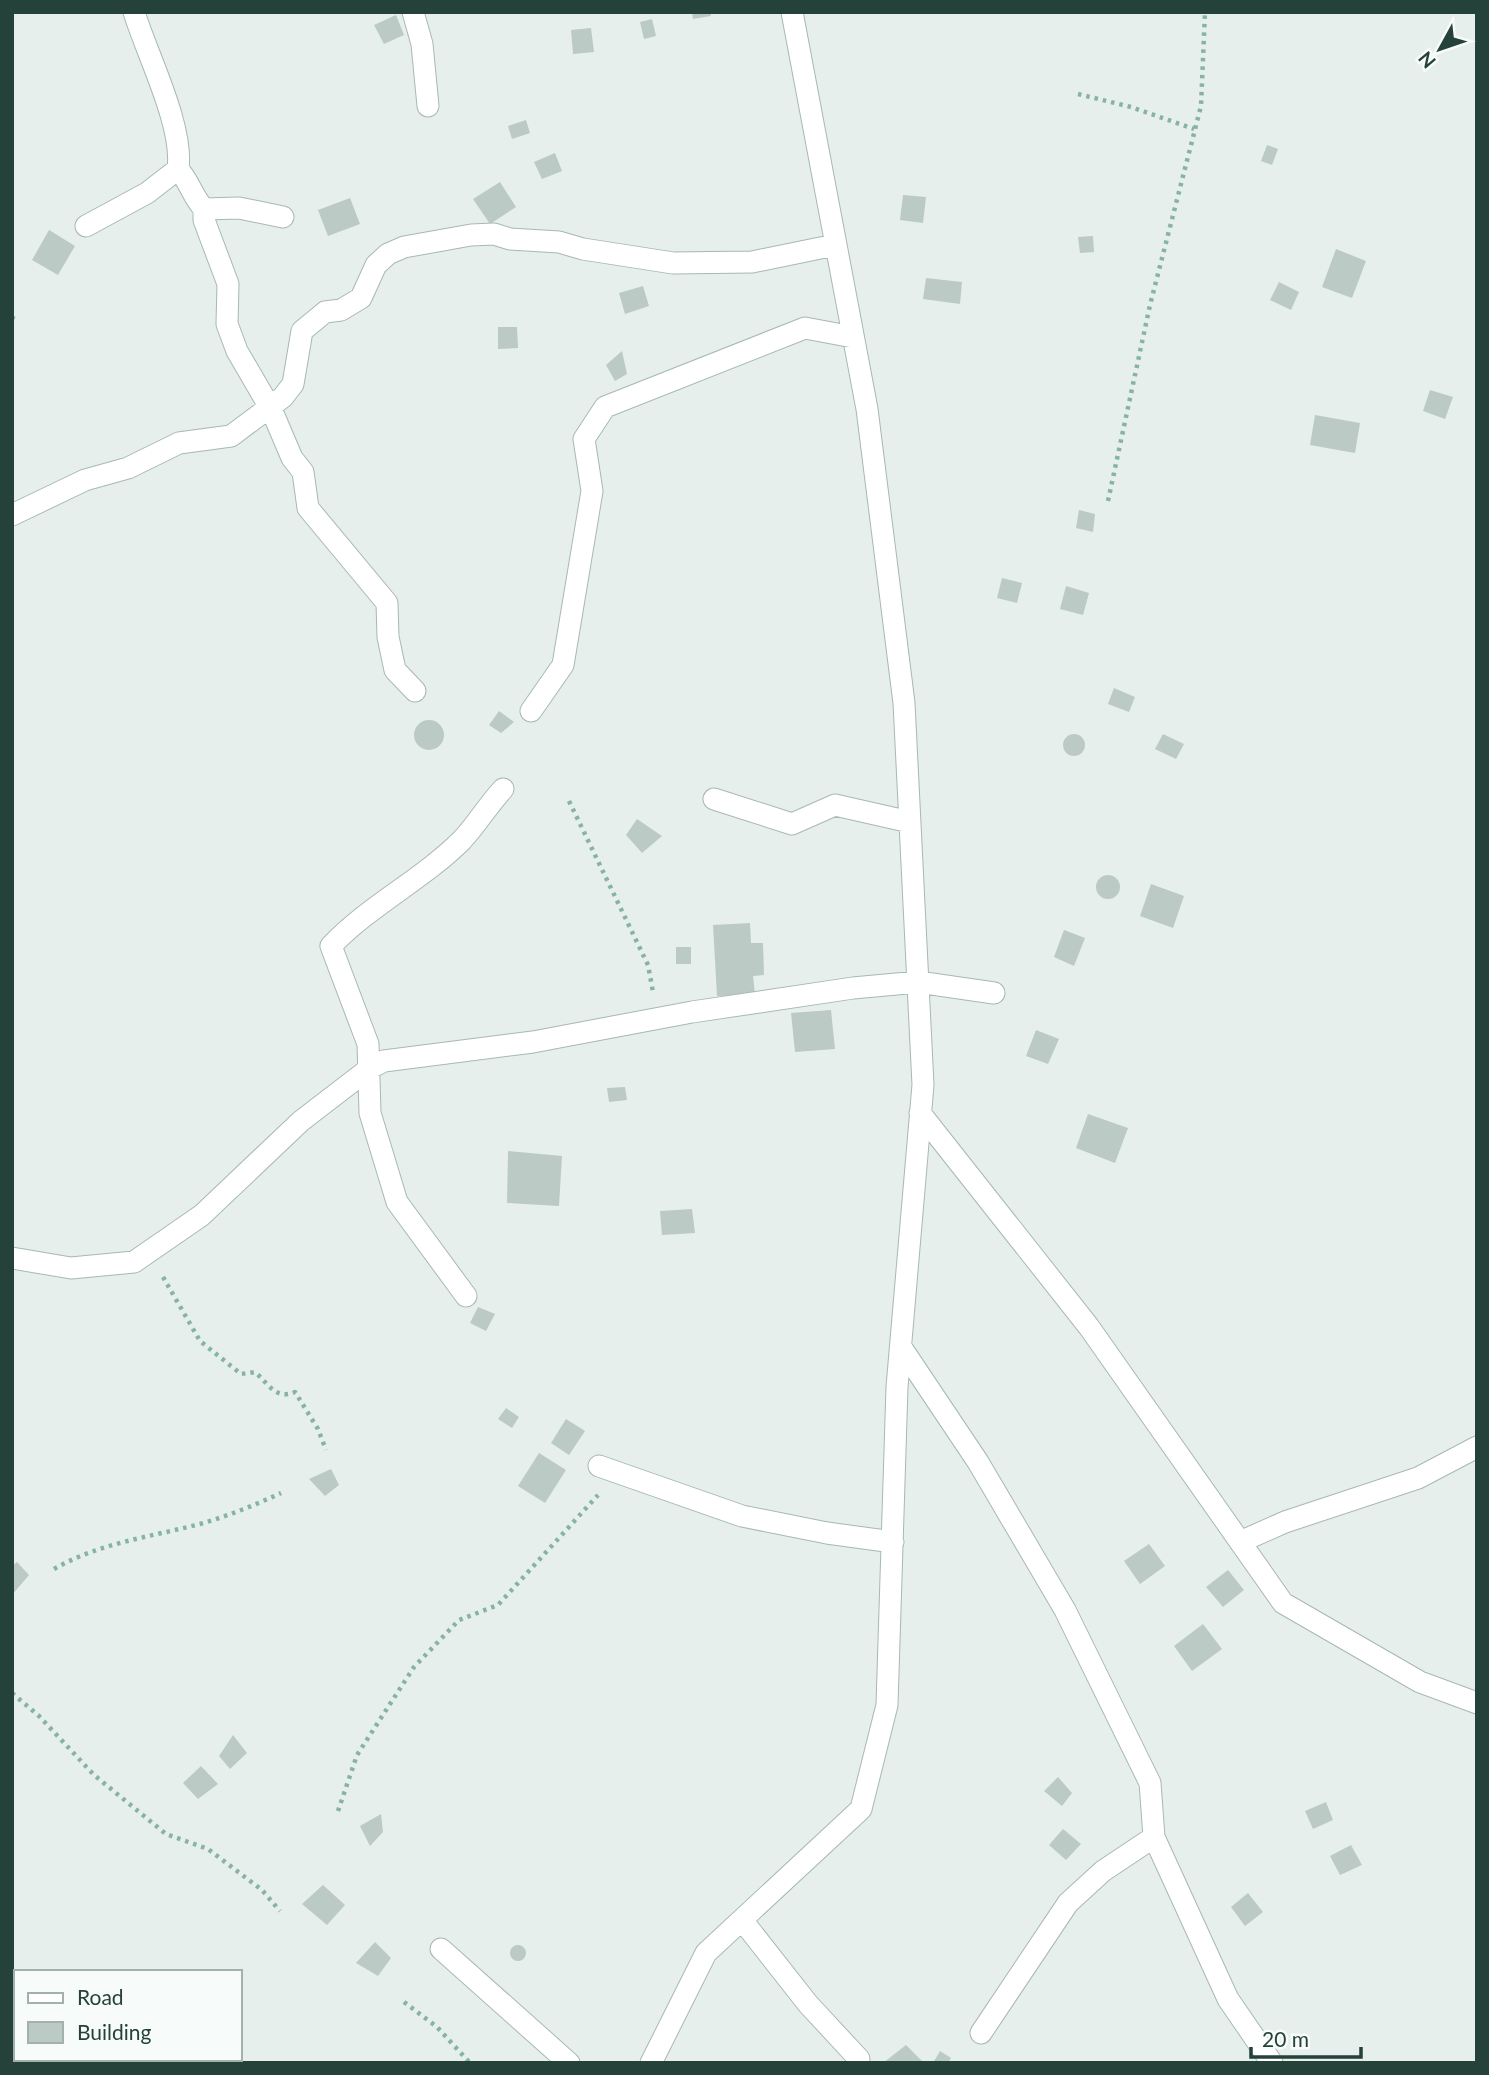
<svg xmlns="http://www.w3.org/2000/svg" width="1489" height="2075" font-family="Lato,sans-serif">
<rect width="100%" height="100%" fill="#e6efeb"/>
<path fill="#bbcac4" d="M692,12h18l1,4 -18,3z
M396,15l8,20 -20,9 -10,-19z
M652,19l4,17 -12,3 -4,-17z
M591,28l3,24 -21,2 -2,-24z
M526,120l4,13 -18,6 -4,-13z
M1267,145l11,4 -6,16 -11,-4z
M555,153l7,18 -20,8 -8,-17z
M500,182l16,25 -26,17 -17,-25z
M903,195l23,2 -3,26 -23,-3z
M350,198l10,26 -32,12 -10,-26z
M49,230l26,16 -17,29 -26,-15z
M1093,236l1,16 -14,1 -2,-16z
M1336,249l30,12 -14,37 -30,-11z
M926,278l36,4 -2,22 -37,-5z
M1279,282l20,10 -8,18 -21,-10z
M643,286l6,20 -24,8 -6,-21z
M498,327h19l1,21 -20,1z
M622,351l5,23 -12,7 -9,-16z
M1430,390l23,7 -8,22 -22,-8z
M1315,415l45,8 -5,30 -45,-8z
M1079,510l16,4 -2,18 -17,-4z
M1002,578l20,5 -5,20 -20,-5z
M1066,586l23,7 -6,22 -23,-6z
M1114,688l21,9 -6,15 -21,-8z
M499,711l15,11 -13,11 -12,-8z
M414 735a15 15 0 1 1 30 0a15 15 0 1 1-30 0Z
M1163,734l21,10 -8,15 -21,-10z
M1063 745a11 11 0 1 1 22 0a11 11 0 1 1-22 0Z
M637,819l25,17 -20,17 -16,-18z
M1096 887a12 12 0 1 1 24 0a12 12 0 1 1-24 0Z
M1151,884l33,12 -11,32 -33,-12z
M750,923l1,20h12l1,32 -11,1 2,19 -38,1 -4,-71z
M1064,930l21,8 -11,28 -20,-9z
M676,947h15v17h-15z
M831,1010l4,39 -40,3 -4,-39z
M1036,1030l23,9 -11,25 -22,-8z
M625,1087l2,13 -18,2 -2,-14z
M1088,1114l40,14 -13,35 -39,-15z
M508,1151l54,5 -3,50 -52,-3z
M692,1209l3,24 -33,2 -2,-24z
M478,1307l17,7 -9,17 -16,-8z
M506,1408l13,9 -7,11 -14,-9z
M566,1419l19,12 -16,24 -18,-12z
M539,1453l27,17 -21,33 -27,-17z
M331,1469l8,16 -14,11 -16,-17z
M1149,1544l16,22 -25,18 -16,-23z
M17,1562l12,13 -17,20v-29z
M1228,1570l16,20 -21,17 -17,-20z
M1203,1624l19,25 -30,22 -18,-25z
M233,1735l14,18 -17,16 -11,-13z
M201,1766l17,18 -20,15 -15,-16z
M1058,1777l14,16 -10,13 -18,-15z
M1326,1802l7,18 -20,9 -8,-18z
M381,1814l2,18 -13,14 -10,-20z
M1063,1829l18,15 -15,16 -17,-15z
M1351,1845l11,20 -22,10 -10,-19z
M323,1885l22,20 -18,20 -25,-21z
M1248,1893l15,19 -18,14 -14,-19z
M375,1942l16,16 -13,18 -22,-13z
M510 1953a8 8 0 1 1 16 0a8 8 0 1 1-16 0Z
M906,2045l18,18h-41z
M940,2051l11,7 -3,5h-15z"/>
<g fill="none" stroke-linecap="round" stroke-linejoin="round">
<g stroke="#a8b8b2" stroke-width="23">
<path id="minor" d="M413,12l9,32 6,62
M178,169c12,13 14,27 26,40l35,-1 44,9
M204,209v11l24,64 -1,40 10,27 35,60 20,47 11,14 5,36 79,95 1,34 7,33 20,21
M86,226l61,-33 31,-24c6,-43 -31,-114 -44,-157
M12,515l73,-35 43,-12 51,-25 52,-7 52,-39 10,-13 9,-53 23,-19 16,-2 20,-12 15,-33 12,-11 16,-7 67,-12 23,-1 16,5 49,3 24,7 90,14 79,-1 83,-17
M531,711l32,-46 29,-174 -8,-52 21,-32 200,-79 48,9
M714,799l78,25 43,-19 75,17
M920,1113l169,214 194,276 137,79 57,21
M12,1258l59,10 63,-6 68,-47 99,-94 69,-53 14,-7 149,-19 159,-30 161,-24 65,-6 76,11
M466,1296l-69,-94 -27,-89 -2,-69 -37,-98c39,-41 91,-66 131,-106 15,-16 26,-35 41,-51
M901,1347l77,115 87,148 85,173 4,54 74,162 44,64
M599,1466l143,50 85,17 66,9
M1240,1542l45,-20 133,-44 59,-31
M742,1920l66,84 51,55
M441,1949l128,114
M981,2033l87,-130 35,-32 51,-34
M651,2063l55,-110 155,-144 26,-104 10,-318 26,-302 -19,-382 -37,-294 -75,-397"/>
</g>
<path stroke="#86b3a5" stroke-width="4.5" stroke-dasharray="3.5 5" stroke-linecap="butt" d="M1078,94l53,13 63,22
M12,319l2,-4
M1108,501l42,-196 51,-199 4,-94
M569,801l79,164 5,27
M163,1277l37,64 41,33 14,-2c14,12 20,28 40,20l23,37 8,21
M54,1569c45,-26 96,-32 146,-45 28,-8 55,-19 81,-31
M12,1693l27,23 55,59 72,59 42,15 54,41 18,21
M338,1811l19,-56 57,-88 45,-47 39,-15 100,-110
M404,2002l33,25 33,36"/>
<use href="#minor" stroke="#fff" stroke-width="21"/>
</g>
<rect width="1489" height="2075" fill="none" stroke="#24423a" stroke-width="28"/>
<rect x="14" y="1970" width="228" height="91" fill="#f7fbf9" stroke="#a3b1ad" stroke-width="2"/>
<rect x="28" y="1993" width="35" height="10" fill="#ffffff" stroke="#a3b1ad" stroke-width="2"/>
<text x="77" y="2005" font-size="21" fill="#24423a">Road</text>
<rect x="28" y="2022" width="35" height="21" fill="#bbcac4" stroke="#a3b1ad" stroke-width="2"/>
<text x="77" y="2040" font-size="21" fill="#24423a">Building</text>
<g transform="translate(1440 49) rotate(230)" stroke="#f7fbf9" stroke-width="5" paint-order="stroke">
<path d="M0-5L12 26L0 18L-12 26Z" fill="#24423a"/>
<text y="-10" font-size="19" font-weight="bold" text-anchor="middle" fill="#24423a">N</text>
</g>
<path d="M1251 2047v10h110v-10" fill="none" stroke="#24423a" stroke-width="3.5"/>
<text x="1262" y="2047" font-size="21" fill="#24423a" stroke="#f7fbf9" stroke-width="5" paint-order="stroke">20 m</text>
</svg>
